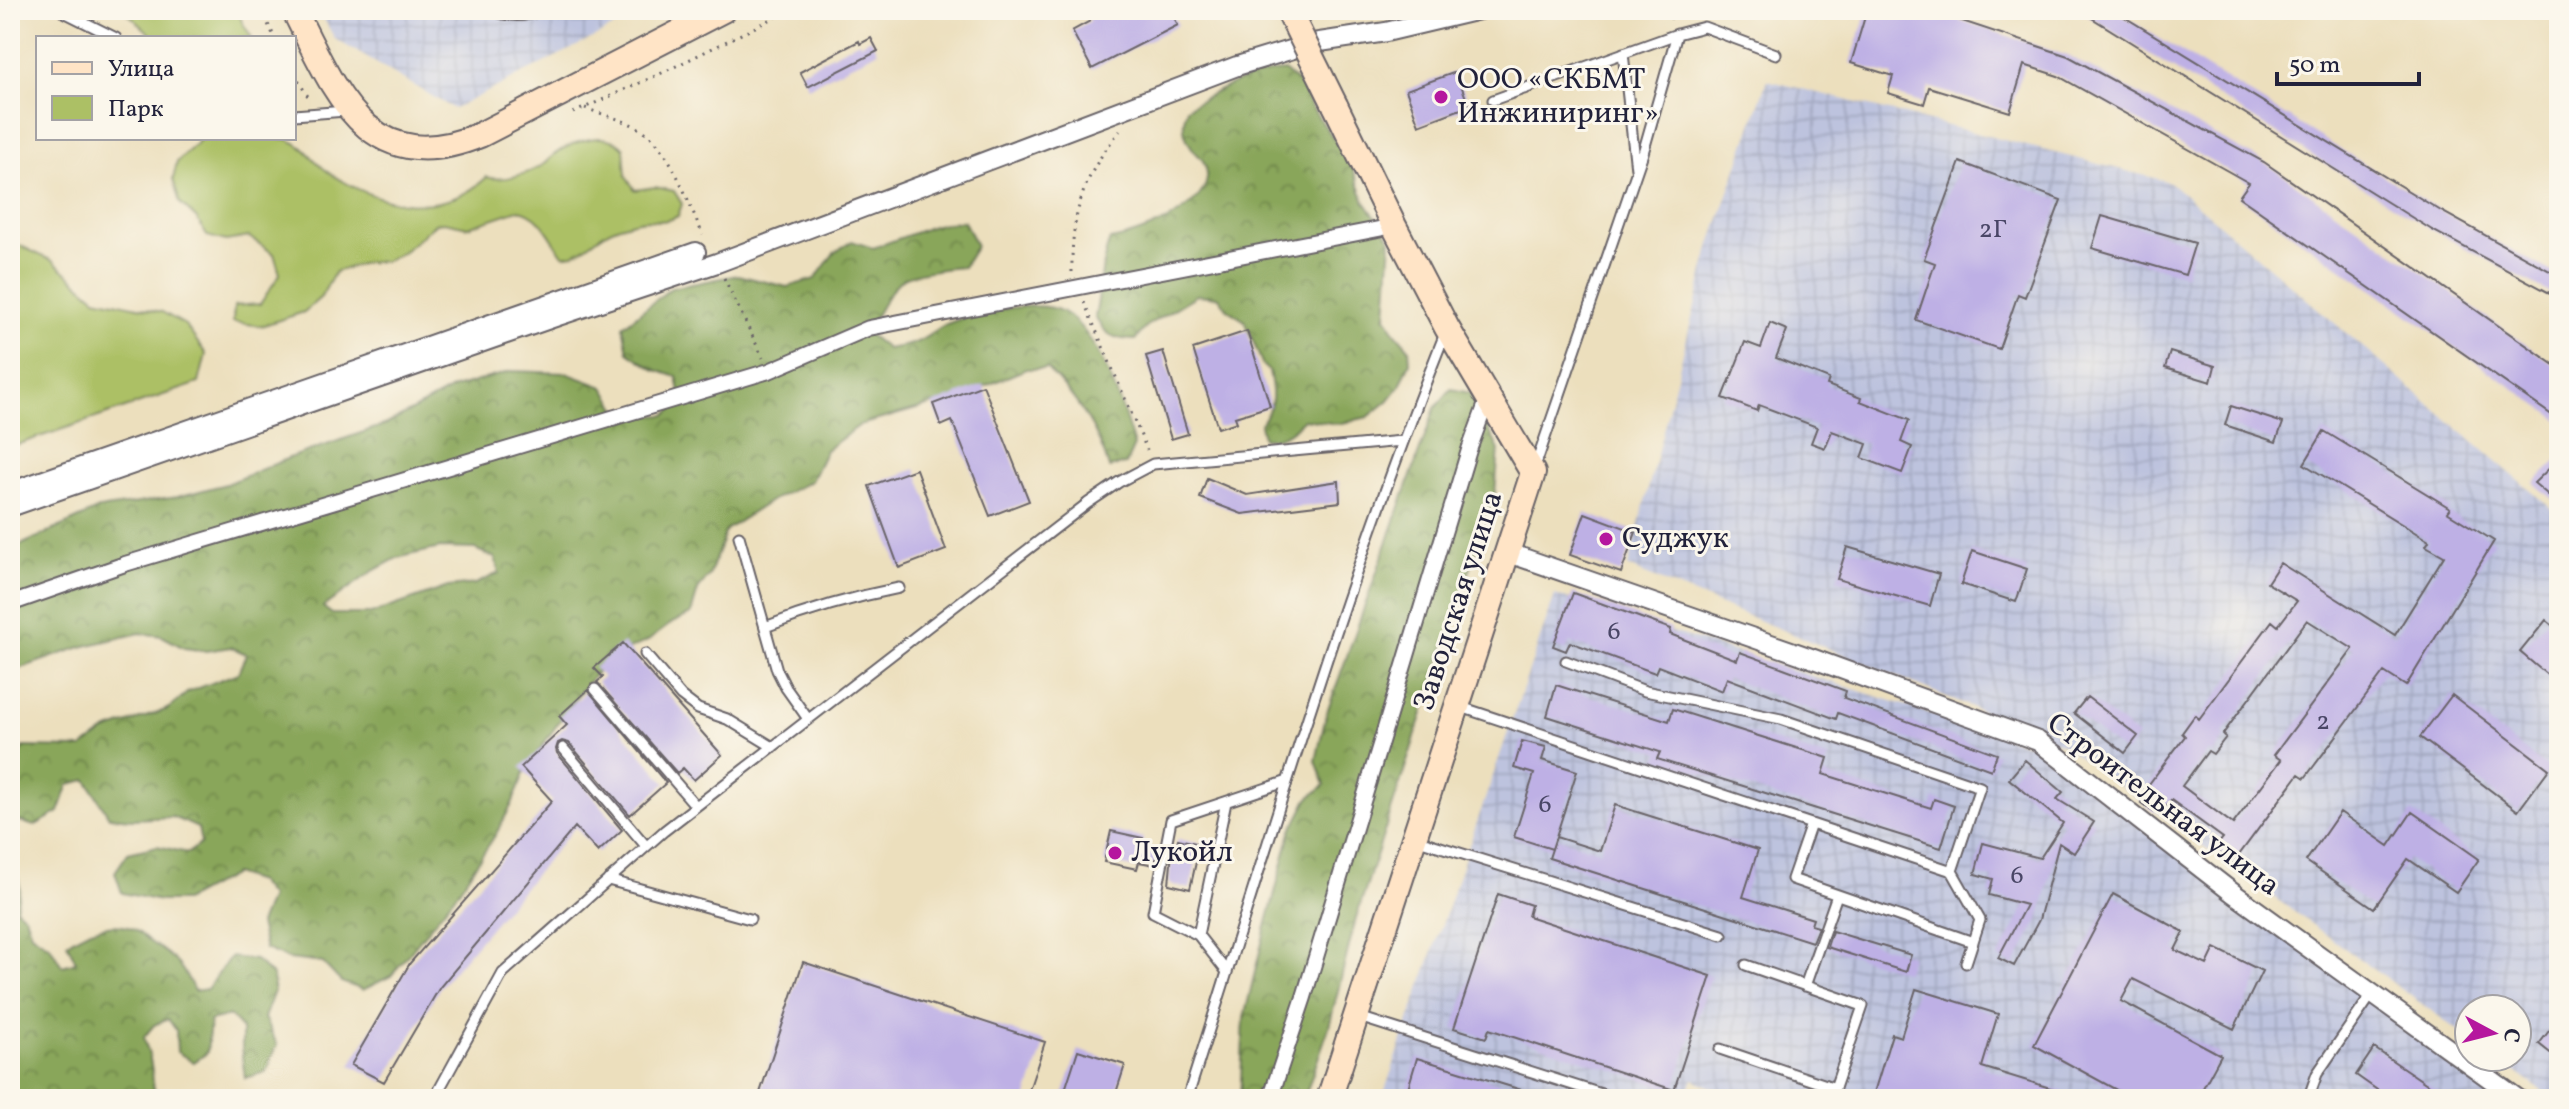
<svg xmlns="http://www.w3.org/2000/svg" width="2569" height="1109" font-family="Vollkorn,serif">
<defs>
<pattern id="industrial-grid" width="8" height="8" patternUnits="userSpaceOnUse" patternTransform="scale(2)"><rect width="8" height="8" fill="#bdc3de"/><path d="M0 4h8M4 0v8" fill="none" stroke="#a2a7bf"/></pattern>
<pattern id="forest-crowns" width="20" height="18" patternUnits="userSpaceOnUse" patternTransform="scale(2)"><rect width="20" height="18" fill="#89a65a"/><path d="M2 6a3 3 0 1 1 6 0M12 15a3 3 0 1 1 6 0" fill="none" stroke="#70874c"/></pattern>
</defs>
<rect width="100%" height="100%" fill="#fbf7ec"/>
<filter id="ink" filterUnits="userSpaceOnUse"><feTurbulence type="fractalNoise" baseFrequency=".0125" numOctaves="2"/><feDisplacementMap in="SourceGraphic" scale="16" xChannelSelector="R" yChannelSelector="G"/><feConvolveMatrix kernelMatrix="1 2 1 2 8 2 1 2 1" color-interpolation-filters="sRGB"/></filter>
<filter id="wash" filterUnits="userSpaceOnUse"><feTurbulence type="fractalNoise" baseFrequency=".006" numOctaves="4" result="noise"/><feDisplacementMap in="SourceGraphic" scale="32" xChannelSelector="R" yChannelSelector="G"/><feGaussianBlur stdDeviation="1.8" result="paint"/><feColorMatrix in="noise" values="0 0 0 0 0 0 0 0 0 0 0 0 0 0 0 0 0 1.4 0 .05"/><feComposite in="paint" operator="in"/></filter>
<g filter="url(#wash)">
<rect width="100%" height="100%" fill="#ecdfbd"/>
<path fill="url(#industrial-grid)" d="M319,10h328l-193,99 -119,-70z
M1767,80l403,102 389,333v584h-6l-58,-42h22v-48h-48v29l-407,-294 -434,-177 83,-323z
M1555,595l476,150 472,354h-766l-44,-20 -9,20h-302z"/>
<path fill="#acc065" stroke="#677150" stroke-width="2" d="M124,10h114l4,12 10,16h-97z
M202,138c18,0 74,-4 87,2 17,6 24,21 38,31 49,34 113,50 160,6 14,5 41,-3 54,-11 5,-3 9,-8 14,-12 18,-13 52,-25 69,-6l2,28 9,14 20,-3 19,4 8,13 -4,12c-11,6 -17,5 -30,4 -10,0 -27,5 -36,9 -17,7 -31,28 -49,26 -12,-16 -22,-43 -45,-45l-50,17 -24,-5 -8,1 -34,30 -17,8 -22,2 -28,9 -14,25 -17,15 -43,14 -28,-4 1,-16 26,-2 20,-30 -6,-20 -25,-17 -23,4 -19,-5 -10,-17 -17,-16 -7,-24 4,-17z
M10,241l43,20 43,37 66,14 23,13 21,29 -7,29 -189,64z"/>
<path fill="url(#forest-crowns)" stroke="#56644a" stroke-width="2" fill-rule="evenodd" d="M1284,71l15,12 13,25 39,55 14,39 26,37 -5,77 9,16 14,16 1,14 -10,24 -12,15 -20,16 -30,7 -34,-5c-13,13 -23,21 -41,19l-3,-14c15,-21 14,-28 9,-53l-6,-5 -18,-45 -17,-11 -9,-13 -22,-2 -49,30 -13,15c-21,0 -30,-5 -40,-23 6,-26 5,-53 15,-77 29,-4 114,-36 94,-77 -2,-6 -9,-10 -12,-15 -10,-15 -10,-24 -5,-40 31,-17 60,-35 97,-37z
M964,221l12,25 -13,21c-14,1 -52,5 -62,13 -11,8 -28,41 -34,53l20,16c10,-2 22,-3 30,-7 12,-5 21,-15 32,-19 25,-10 90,-25 114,-11 36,20 60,96 71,134l-8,18 -17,4c-11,-38 -34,-72 -62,-99h-21l-67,28 -99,28 -34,25 -15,31 -41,20 -44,29 -16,44 -12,16 -7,24 -19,9 -24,18 -40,17 -30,37 -52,74 -14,35 -16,30 -39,59 -66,83 -28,14 -22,-8 -18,-19 -34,-4 -24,-10 -6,-25 11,-27 -12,-15 -24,-8 -50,27h-24l-38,-8 -7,-21 13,-19 29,-7 31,7 13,-10 -3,-15 -25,-11 -40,2 -24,-2 -22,-37 -18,4 -10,28 -25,14 -24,-8v-43l13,-28 59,1 24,-17 62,-22 20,-17 50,-19 8,-19 -15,-7 -25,4 -22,-3 -22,-12 -22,-3 -59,14 -71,25v-122l89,-41 78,-12 49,-13 63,-26 98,-34 67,-36 58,-17 54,2 38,14 19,30 43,-2 16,-13 -5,-25 -24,-8 -25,-17 -5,-26 48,-38 67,-13 49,12 28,-8 19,-26 18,-12 21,7 63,-23zM440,548l35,1 20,9 4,15 -23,11 -28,3 -77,27h-39l-9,-7 50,-36 24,-13z
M1451,389l19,4 29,57 -4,43 -139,425 -27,109 -25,72h-64l4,-81 21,-88 26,-98 17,-33 17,-14 -9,-24 10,-46 109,-307z
M10,867l6,3 4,17 -4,21 9,8 6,17 19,13 12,20 14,-4 -9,-19c18,-13 50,-26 71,-11 6,4 10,9 15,12 22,14 31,24 41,47l13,-2 23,-32 25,3 18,16 1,15 -10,27 13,26 -11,28 -21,6 -3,-23v-26l-12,-13 -20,5 -3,32 -13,9 -17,-10 -1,-22 -8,-11 -14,6 -10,12c2,10 6,18 7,28 3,13 0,23 7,34h-148z"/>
<g id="blocks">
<path fill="#beb0e5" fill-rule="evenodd" d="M1085,10h85l8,15 -86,44 -20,-38 18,-10z
M1867,10h62l139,46 196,106 295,206v52l-320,-223 10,-14 -191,-107 -34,-11 -14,47 -81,-25 -5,17 -36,-11 5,-17 -42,-13z
M2079,10h34l328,201 118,65v22l-127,-68z
M871,38l7,13 -70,36 -8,-15 59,-31 1,3z
M1456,72l13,34 -50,19 -13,-35z
M1960,162l101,38 -36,97 -7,-3 -19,55 -83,-29 19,-57 -11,-4z
M2102,216l93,27 -10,32 -93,-27z
M1770,323l17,7 -11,28 53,21 -2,6 34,13 -1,3 49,19 -8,22 11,5 -10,26 -40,-15 5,-14 -35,-13 -7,17 -14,-5 6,-16 -58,-22 -2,6 -34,-13 22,-56 16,6z
M1247,331l23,75 -35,11 2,5 -19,6 -25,-79z
M1163,351l25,83 -17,5 -25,-83z
M2170,352l45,14 -4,16 -46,-14z
M983,385l46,116 -39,15 -38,-95 -11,5 -8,-22z
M2231,406l52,17 -7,19 -51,-17z
M2324,431l126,77 -3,4 47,29 -88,145 -22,-14 -79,106 -6,-4 -66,89 -19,-14 9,-11 -52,-38 -8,12 -6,-4 -3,4 -12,-9 3,-3 -5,-4 45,-60 -3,-3 13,-18 4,4 73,-98 6,5 19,-25 -30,-18 13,-20 115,72 49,-79 -18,-10 3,-5 -125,-77zM2307,620l46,29 -79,106 7,5 -48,64 -51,-38 26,-35 5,3 13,-17 -3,-3z
M2559,459v45l-25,-21z
M916,469l30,81 -47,18 -30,-82z
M1207,478l40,17 92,-14 1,21 -98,12 -42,-16z
M1585,513l51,19 -15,41 -51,-18z
M1847,547l92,27 -9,32 -93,-27z
M1972,551l55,18 -11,33 -55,-18z
M1573,593l98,36 -1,5 67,26 3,-8 106,39 -2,7 153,56 -6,16 -153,-57 -2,6 -109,-41 -5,13 -64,-25 -3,7 -85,-31 -4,9 -13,-5z
M2546,620l13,11v54l-39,-33z
M623,643l99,112 -28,25 -11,-12 -6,5 -80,-91 6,-5 -9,-9z
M1556,685l113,36 4,-12 155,49 -5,16 108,34 3,-9 20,7 -13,42 -284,-89 3,-7 -113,-36z
M588,690l78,93 -36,32 -61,-72 -7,-2 -4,2 -2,6 1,4 65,77 -24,22 -23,-25 -135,160 -56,95 -33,-17 59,-102 142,-162 -31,-34 46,-42 -8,-9z
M2452,695l97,74 -31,42 -98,-74z
M2087,697l51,39 -13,17 -51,-40z
M1522,741l24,6 -4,13 35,11 -25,78 -38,-12 20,-63 -20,-6z
M2025,760l38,32 -6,7 37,23 -20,31 -15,-10 -20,77 -25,46 -16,-8 28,-53 -37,-10 4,-16 -18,-5 8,-31 57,15 23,-35 -54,-44z
M1615,805l143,45 -15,47 70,22 -2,6 7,2 -6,15 -263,-84 7,-21 44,14z
M2340,812l49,34 23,-34 67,47 -23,33 -48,-33 -34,49 -68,-47z
M1111,831l32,7 -1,8 16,3 -3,16 -16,-3 -2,7 -33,-7z
M1178,839l22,5 -10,45 -21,-5 3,-32 3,1z
M1498,894l33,11 -3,11 183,60 -37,114 -185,-61 -3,9 -32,-10z
M2113,894l71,38 -9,18 32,15 8,-17 47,23 -28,58 -101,-50 -12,22 100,54 -24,44h-64l-99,-54z
M1832,931l79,24 -5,17 -79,-25z
M803,962l242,80 -19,57h-268z
M1916,989l82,25 -16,53 91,28 -1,4h-200l20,-65 9,3z
M2559,1018v42l-20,-16z
M2374,1048l75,51h-59l-34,-24z
M1078,1050l47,15 -11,34h-52z
M1417,1058l121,37v4h-119l-13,-4z"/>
</g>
</g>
<g filter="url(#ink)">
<use href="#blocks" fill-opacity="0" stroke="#696468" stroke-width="2"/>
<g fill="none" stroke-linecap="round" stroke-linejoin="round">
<g stroke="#696468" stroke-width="13">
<path id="service" d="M60,10l56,28
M491,10c17,7 33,8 50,0
M1623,53l13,116
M1493,100l184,-66 27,-7 72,27
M294,115l52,-4
M1534,470l109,-317 34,-119
M739,536l38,134 9,18 22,31
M765,627c44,-17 88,-30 134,-39
M645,654l36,42 17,13 29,10 46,28
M595,689l101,117
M1458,706l494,165 28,-84 -199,-68 -136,-28 -79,-30
M563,748l83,98
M1811,824l-19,55 181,63
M1415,839l307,96
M1952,871l28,49 -14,43
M608,880l142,39
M1198,935l28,-133
M1227,972l-29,-37 -45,-23 18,-92 114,-38
M1805,986l32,-91
M1359,1017l258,82
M1720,1049l115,39 28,-82 -117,-41
M434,1099l69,-126 161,-142 424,-328 31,-21 34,-18 249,-23
M1187,1099c82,-257 158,-517 259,-768
M2308,1099l9,-25 55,-80"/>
</g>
<g stroke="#696468" stroke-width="18">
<path id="pedestrian" d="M10,604l115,-40 644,-193 100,-43 525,-102
M1270,1099l34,-102 165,-547 19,-52"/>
</g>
<g stroke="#696468" stroke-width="22">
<path id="minor" d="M10,492l686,-240
M10,507l548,-191 159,-53 520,-197 76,-23 73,-11 93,-22
M1509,553l302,105 227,83 195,152 285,206"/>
</g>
<g stroke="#696468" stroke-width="28">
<path id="secondary" d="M294,10c42,83 74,171 186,125l243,-125
M1329,1099l204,-626 -86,-145 -53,-102 -59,-121"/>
</g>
<path stroke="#696468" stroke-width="3" stroke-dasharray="2 6" stroke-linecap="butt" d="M261,10l14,28
M1668,10l5,13
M294,74l15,24
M585,108c21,8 47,13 64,27 24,20 41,72 54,100
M573,113l91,-41 126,-62
M1072,272c-1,-57 11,-97 48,-141
M724,278l39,80
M1084,302l63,148"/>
<use href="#service" stroke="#fff" stroke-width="9"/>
<use href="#pedestrian" stroke="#fff" stroke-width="14"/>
<use href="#minor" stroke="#fff" stroke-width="18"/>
<use href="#secondary" stroke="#ffe4c6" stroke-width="24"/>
<g stroke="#696468" stroke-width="28" stroke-linecap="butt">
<path id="secondary-bridge" d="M1288,10l47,95"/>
</g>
<use href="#secondary-bridge" stroke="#ffe4c6" stroke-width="24"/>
</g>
</g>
<g fill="#b5179e" stroke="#fbf7ec" stroke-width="3">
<circle cx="1441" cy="97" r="8"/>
<circle cx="1606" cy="539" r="8"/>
<circle cx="1115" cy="853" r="8"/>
</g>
<g text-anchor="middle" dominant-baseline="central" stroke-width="6" stroke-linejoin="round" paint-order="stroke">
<g font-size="26" fill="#494666">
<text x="1993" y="230">2Г</text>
<text x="1614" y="632">6</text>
<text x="2323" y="722">2</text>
<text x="1545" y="805">6</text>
<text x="2017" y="876">6</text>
</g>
<g font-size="30" fill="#22223b" stroke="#fbf7ec" text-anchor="start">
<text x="1457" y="80">ООО «СКБМТ<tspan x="1457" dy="34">Инжиниринг»</tspan></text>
<text x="1622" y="539">Суджук</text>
<text x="1131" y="853">Лукойл</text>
</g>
<g font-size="30" fill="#22223b" stroke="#fbf7ec">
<text transform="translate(1459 601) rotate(-72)">Заводская улица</text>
<text transform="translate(2163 805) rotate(37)">Строительная улица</text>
</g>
</g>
<rect width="2569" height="1109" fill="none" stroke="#fbf7ec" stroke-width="40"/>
<rect x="36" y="36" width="260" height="104" fill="#fbf7ec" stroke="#a4a2a5" stroke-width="2"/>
<rect x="52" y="62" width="40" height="12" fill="#ffe4c6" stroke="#a4a2a5" stroke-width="2"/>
<text x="108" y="76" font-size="24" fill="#22223b">Улица</text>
<rect x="52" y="96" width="40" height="24" fill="#acc065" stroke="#a4a2a5" stroke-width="2"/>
<text x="108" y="116" font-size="24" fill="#22223b">Парк</text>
<g transform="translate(2493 1033) rotate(97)"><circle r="38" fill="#fbf7ec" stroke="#a4a2a5" stroke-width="2"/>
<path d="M0-6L14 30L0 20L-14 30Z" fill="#b5179e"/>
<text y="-12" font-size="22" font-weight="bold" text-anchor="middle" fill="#22223b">С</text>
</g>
<path d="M2277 72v12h142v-12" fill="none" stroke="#22223b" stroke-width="4"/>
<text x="2289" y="72" font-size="24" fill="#22223b" stroke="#fbf7ec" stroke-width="6" paint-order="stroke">50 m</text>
</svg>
